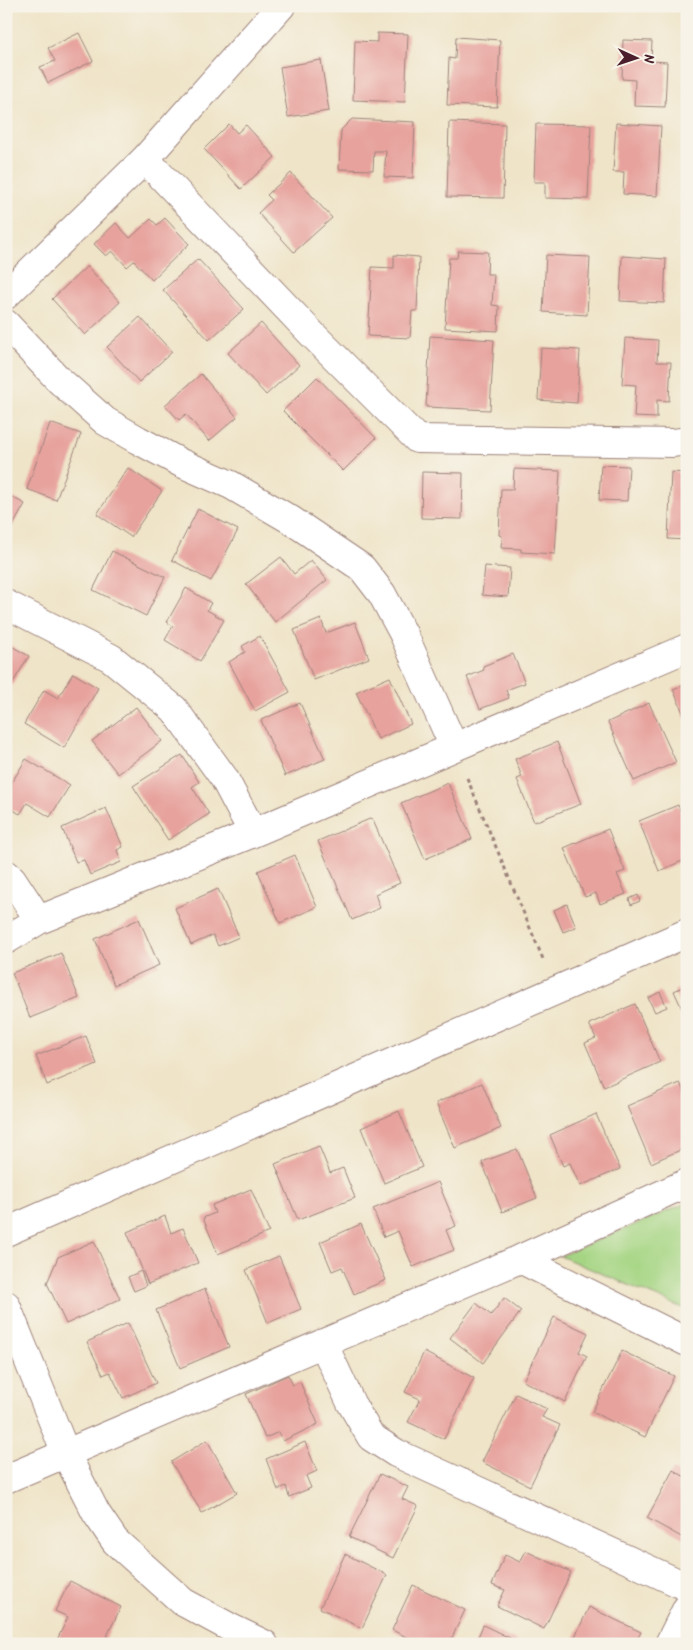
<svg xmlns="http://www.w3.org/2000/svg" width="693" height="1650" font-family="Kalam,sans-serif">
<rect width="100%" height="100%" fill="#f7f3e8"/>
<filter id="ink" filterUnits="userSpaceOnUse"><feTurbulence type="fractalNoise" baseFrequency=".02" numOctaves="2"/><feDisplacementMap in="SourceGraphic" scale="10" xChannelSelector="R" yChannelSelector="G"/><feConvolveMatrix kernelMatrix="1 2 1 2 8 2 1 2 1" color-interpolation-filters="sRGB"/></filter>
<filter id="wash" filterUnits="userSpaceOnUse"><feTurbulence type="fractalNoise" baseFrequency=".0096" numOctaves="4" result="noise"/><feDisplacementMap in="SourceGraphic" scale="20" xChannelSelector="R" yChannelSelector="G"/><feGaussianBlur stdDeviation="1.12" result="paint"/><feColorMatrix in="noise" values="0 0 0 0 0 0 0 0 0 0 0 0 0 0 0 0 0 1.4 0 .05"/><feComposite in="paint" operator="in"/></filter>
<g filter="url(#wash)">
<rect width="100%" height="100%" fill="#efe4c8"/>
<path fill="#a5d583" stroke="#787a57" d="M687,1203v107l-127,-54z"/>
<g id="blocks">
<path fill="#e7a29d" d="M79,33l14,28 -45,22 -8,-16 15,-6 -7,-13z
M377,33l31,1 -3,68 -52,-2 2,-59 22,1z
M456,37l44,3 -3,67 -50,-2 2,-47 6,1z
M623,40l29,1 -1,20 16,1 -2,45 -31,-1 1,-26 -13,-1z
M321,60l8,51 -41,6 -8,-50z
M6,69l7,38 -7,1z
M352,119l63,3 -2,56 -29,-1 2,-26h-12l-1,19 -34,-1 2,-39z
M449,122l56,2 -2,74 -56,-1z
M616,123l45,3 -4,70 -34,-2 1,-22h-11z
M229,124l8,9 9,-8 29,32 -34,32 -37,-40z
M536,124l55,1 -3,74 -43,-1v-16h-11z
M291,173l41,45 -38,34 -36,-39 14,-13 -5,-5z
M165,218l24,26 -37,36 -18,-19 -7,6 -15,-16 -6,5 -12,-12 22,-21 14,15 21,-19 6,6z
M458,251l30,1 -1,22h7l-2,31 7,1 -1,25 -53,-3 4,-70h8z
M394,255l25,2 -2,54h-5l-2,27 -42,-2 4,-69 22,1z
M546,255l44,2 -3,58 -44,-3z
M622,256l44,3 -2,44 -44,-2z
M198,259l46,50 -35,31 -46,-50z
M87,266l33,36 -35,33 -33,-36z
M140,317l32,35 -33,30 -32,-35z
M261,323l38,42 -33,30 -38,-42z
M430,336l64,4 -4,70 -64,-3z
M625,338l33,2 -1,22h14l-2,39 -12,-1v18l-23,-1 2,-32 -14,-1z
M541,348l39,2 -3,53 -39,-3z
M201,374l36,43 -28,24 -23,-27 -7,6 -14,-15z
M317,377l59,61 -33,33 -60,-60z
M50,423l31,11 -25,66 -29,-11z
M601,465l28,1 -2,35 -28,-1z
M128,468l34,23 -31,46 -34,-23z
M514,469l46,2 -5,83 -34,-2v-3l-20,-1 1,-12 -3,-1 2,-46h12z
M422,472l41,1 -1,46 -41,-1z
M671,472l16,1v67l-19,-1z
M6,494l19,10 -19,34z
M198,509l40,21 -27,51 -39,-21z
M112,551l53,26 -19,39 -53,-26z
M281,557l13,17 17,-14 16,20 -52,42 -29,-38z
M485,566l25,2 -2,29 -26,-2z
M186,588l25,15 -4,7 17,10 -24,41 -35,-21 8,-14 -6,-4z
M321,619l5,14 29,-11 14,36 -55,22 -20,-50z
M260,636l30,56 -35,19 -26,-49 16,-10 -3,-6z
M6,643l23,13 -23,38z
M513,654l12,29 -19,7 3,8 -29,11 -13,-32 17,-7 -1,-4z
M73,673l25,15 -34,60 -40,-24 20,-34 14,8z
M390,677l21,47 -33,15 -22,-47z
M687,684v38l-14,-33z
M300,703l25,56 -40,17 -24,-56z
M649,703l27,59 -42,19 -26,-59z
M136,707l26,34 -44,33 -26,-33z
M557,742l24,62 -47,18 -17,-43 5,-2 -7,-18z
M182,755l17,27 -7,5 17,27 -41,26 -35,-54z
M26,759l44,26 -20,32 -23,-14 -7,11 -14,-8v-14z
M448,783l24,56 -47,20 -24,-56z
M678,805l9,22v32l-28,12 -20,-50z
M106,808l17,39 -6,3 4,12 -31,13 -6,-15 -8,2 -14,-34z
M372,818l28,65 -25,11 5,14 -28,12 -34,-79z
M608,829l17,42 -8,3 9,20 -26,10 -4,-11 -11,4 -21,-49z
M295,855l22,52 -37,16 -22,-52z
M218,889l21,48 -21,9 -5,-11 -22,10 -16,-37z
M638,895l2,6 -9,4 -2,-6z
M567,904l9,23 -13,5 -9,-22z
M139,919l20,46 -45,20 -19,-46z
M61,953l18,45 -49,20 -18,-45z
M687,985v35l-13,-29z
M660,992l7,15 -12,5 -7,-14z
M635,1004l25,58 -56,25 -19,-44 11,-5 -7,-14z
M86,1036l11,28 -50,21 -11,-29z
M482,1083l19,45 -46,20 -19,-45z
M680,1083l7,14v50l-36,16 -24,-57z
M399,1111l23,56 -38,16 -23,-55z
M596,1114l24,55 -40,17 -10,-23 -7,3 -13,-31z
M319,1146l11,27 13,-5 12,30 -57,22 -23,-56z
M517,1149l20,49 -35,14 -20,-50z
M438,1182l18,44 -10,4 8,20 -41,17 -15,-36 -14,6 -11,-28z
M251,1189l18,43 -51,22 -15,-36 12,-5 -3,-8z
M165,1216l6,17 12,-5 15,35 -50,21 -21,-52z
M361,1224l25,56 -32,14 -12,-27 -10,4 -12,-29z
M94,1241l26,58 -54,25 -19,-41 11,-26z
M279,1256l22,53 -33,14 -22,-53z
M141,1271l5,15 -12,5 -6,-14z
M205,1289l24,58 -49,21 -24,-58z
M504,1298l17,13 -38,52 -33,-25 26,-35 15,12z
M554,1317l34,16 -9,19 8,4 -22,46 -42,-21z
M128,1323l28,60 -33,15 -13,-26 -7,3 -16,-33z
M622,1351l52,25 -29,61 -53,-25z
M424,1352l50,26 -30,61 -36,-17 12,-23 -15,-7z
M288,1375l5,10 7,-3 18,42 -35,17 -4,-9 -14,6 -19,-44z
M516,1394l31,15 -5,8 18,8 -30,61 -48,-24z
M207,1440l30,53 -35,20 -31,-51z
M305,1442l12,29 -11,5 5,12 -22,9 -3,-11 -8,4 -12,-31z
M673,1470l14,8v57l-2,4 -38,-21z
M380,1474l28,13 -6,12 16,7 -25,52 -44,-21z
M526,1551l45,21 -27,57 -47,-23 8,-16 -13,-5 13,-30 15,7z
M345,1554l42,21 -25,53 -42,-20z
M70,1581l51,26 -18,37h-48l13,-27 -13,-6z
M413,1585l52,25 -16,34h-28l-29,-14z
M589,1607l52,25 -6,12h-56l-6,-3z
M483,1625l39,19h-47z"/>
</g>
</g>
<g filter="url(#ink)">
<use href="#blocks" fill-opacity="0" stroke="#9c827a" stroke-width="1"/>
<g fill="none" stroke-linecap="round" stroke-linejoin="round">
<g stroke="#9c827a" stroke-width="30">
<path id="minor" d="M145,159l166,174 106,106 256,4 14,-2
M6,295l139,-136 136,-153
M6,324l53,56 46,41 33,19 43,23 50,22 60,35 71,48 20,26 22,41 50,112
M6,604l105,54 63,51 50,69 29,55
M6,874l6,5 27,41
M6,940l33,-20 214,-87 434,-185
M520,1259l167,83
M323,1343l28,60 20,34 25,16 291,134
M6,1479l514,-220 167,-76
M669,1644l18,-36"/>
</g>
<g stroke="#9c827a" stroke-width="30">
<path id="tertiary" d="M6,1232l681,-299
M6,1305l60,149 30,59 19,28 68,61 48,26 33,16"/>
</g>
<path stroke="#9c827a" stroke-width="3" stroke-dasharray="4 4" stroke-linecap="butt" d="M467,778l76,181"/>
<use href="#minor" stroke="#fff" stroke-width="28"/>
<use href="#tertiary" stroke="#fff" stroke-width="28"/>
</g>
</g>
<rect width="693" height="1650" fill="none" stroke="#f7f3e8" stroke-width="25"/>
<g transform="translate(636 58) rotate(93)" stroke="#f7f3e8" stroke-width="4" paint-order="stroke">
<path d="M0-4L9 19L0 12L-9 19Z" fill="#4a1f2b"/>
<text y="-8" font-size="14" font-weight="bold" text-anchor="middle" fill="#4a1f2b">N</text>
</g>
</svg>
